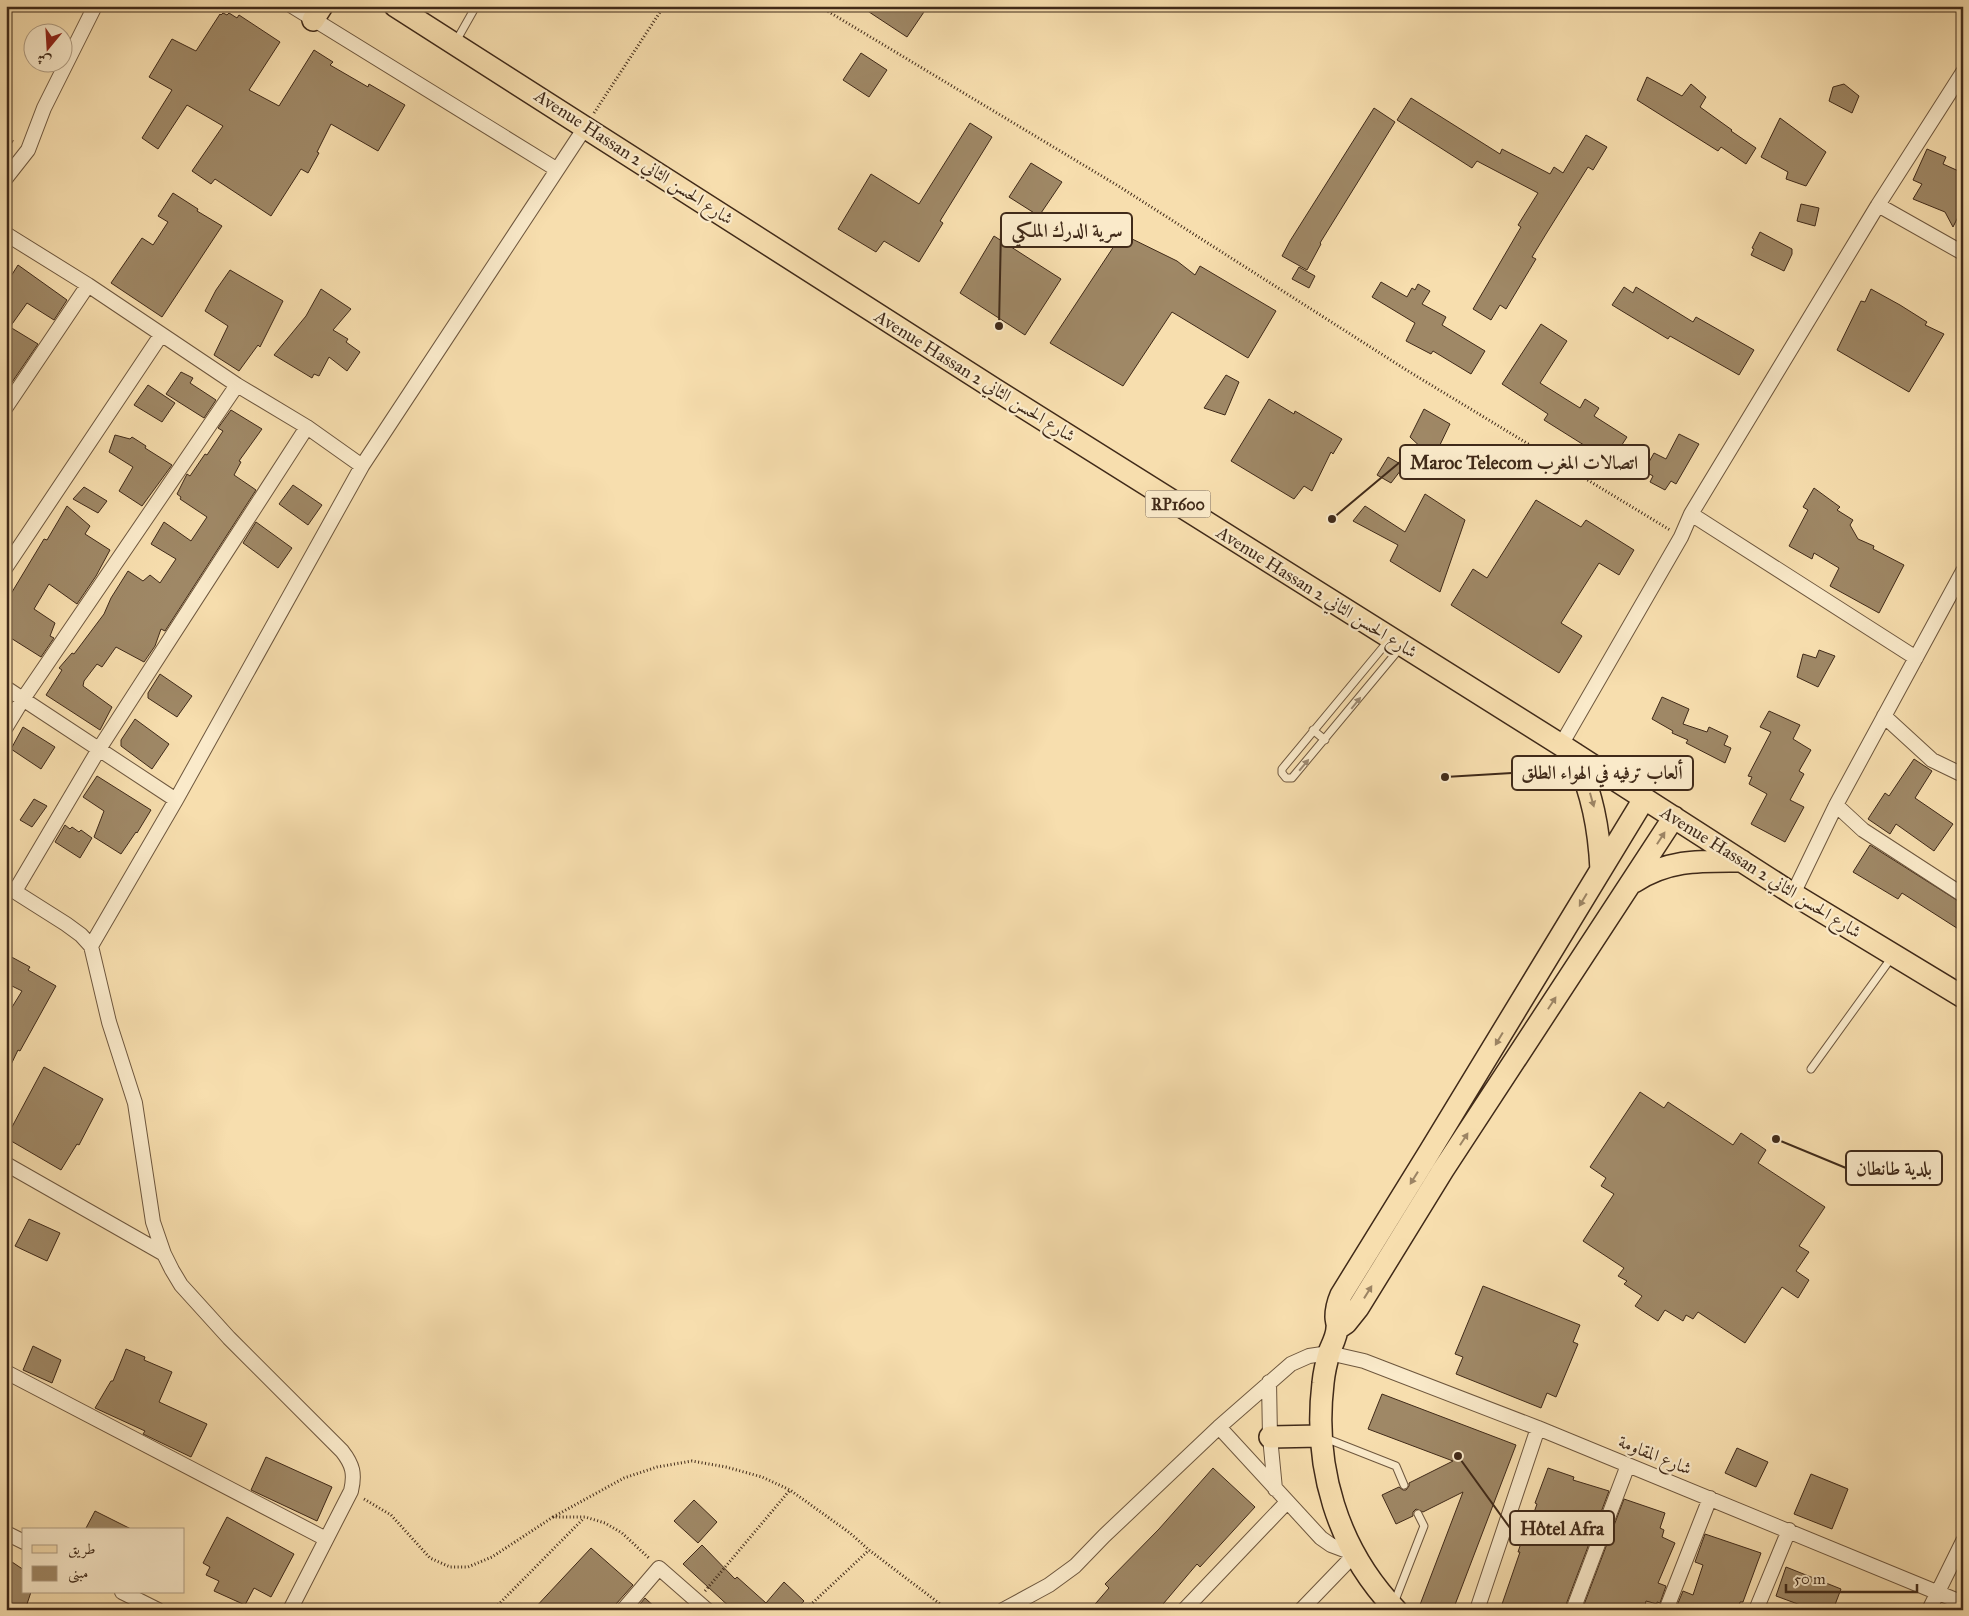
<svg xmlns="http://www.w3.org/2000/svg" width="1969" height="1616" font-family="'IM FELL Great Primer',Amiri,serif">
<rect width="100%" height="100%" fill="#f7deae"/>
<filter id="stains"><feTurbulence type="fractalNoise" baseFrequency=".004" numOctaves="4"/><feColorMatrix values="0 0 0 0 .2 0 0 0 0 .09 0 0 0 0 .02 0 0 0 .5 -.17"/></filter>
<radialGradient id="worn" r=".72"><stop offset=".6" stop-color="#630" stop-opacity="0"/><stop offset="1" stop-color="#630" stop-opacity=".3"/></radialGradient>
<path fill="#9f8866" stroke="#402a19" d="M860,6h68l-21,31z
M223,13l4,2 2,-2 8,5 2,-3 41,27 -31,48 30,16 35,-56 19,12 -3,3 38,22 1,-3 36,21 -27,46 -47,-27 -14,28 2,1 -11,20 -7,-4 -30,47 -56,-37 -4,5 -19,-13 31,-45 -36,-21 -29,44 -16,-11 30,-48 -23,-13 23,-38 24,12 24,-37 1,1z
M861,53l26,17 -18,27 -26,-17z
M1647,77l35,19 9,-12 15,13 -6,10 32,23 -1,1 25,17 -10,16 -25,-17 -3,4 -81,-51z
M1844,84l15,12 -7,17 -23,-12 4,-14z
M1411,98l89,56 2,-5 48,25 4,-7 9,6 23,-38 21,12 -14,23 -5,-3 -42,67 -14,23 4,2 -30,50 -6,-4 -9,15 -18,-11 48,-82 -3,-2 20,-32 -61,-32 -5,7 -75,-48z
M1374,108l21,14 -75,121 1,1 -14,26 -25,-14 8,-15z
M1780,118l46,34 -20,34 -20,-7 2,-7 -27,-15z
M970,123l22,14 -52,84 3,2 -24,39 -35,-21 -8,11 -38,-23 33,-55 48,30z
M1927,149l19,8 -3,7 20,9v34l-10,20 -8,-15 -32,-13 9,-15 -9,-4z
M1031,163l31,19 -23,34 -30,-19z
M173,193l25,16 -1,2 25,15 -60,91 -51,-34 31,-45 11,7 15,-23 -10,-6z
M1801,204l18,4 -4,18 -18,-5z
M1760,232l32,17v5l-8,17 -33,-16 3,-6 -2,-1z
M1122,234l55,27 18,14 5,-9 76,45 -28,47 -76,-46 -49,74 -73,-43z
M994,236l67,43 -36,56 -65,-42z
M18,265l49,35 -13,20 -27,-17 -17,24 28,17 -32,47v-107z
M1299,267l16,9 -6,12 -17,-9z
M230,270l53,31 -23,46 -2,-2 -19,26 -25,-16 14,-29 -23,-15 11,-21z
M1381,282l26,15 5,-9 3,2 3,-6 12,7 -8,13 24,13 -4,8 43,26 -14,23 -38,-23 -2,3 -25,-13 9,-18 -43,-26z
M1624,287l9,6 3,-6 57,35 3,-5 58,33 -15,25 -69,-39 -2,3 -56,-34z
M321,289l30,20 -18,21 15,9 -2,3 14,10 -13,19 -18,-14 -10,19 -5,-2 -2,4 -38,-23 32,-39z
M1871,289l29,16 27,17 -2,3 19,9 -35,58 -72,-42 24,-49 4,1z
M1541,324l26,17 -27,42 40,25 5,-9 14,9 -5,8 33,21 -13,20 -16,-10 -3,5 -51,-32 4,-6 -46,-30z
M181,372l12,6 -3,5 26,17 -12,18 -38,-24z
M1226,375l13,7 -14,33 -21,-7z
M148,385l27,18 -13,19 -28,-17z
M1269,399l25,15 1,-3 47,28 -9,15 -2,-2 -19,39 -8,-5 -10,13 -63,-38z
M1424,409l26,15 -13,27 -7,-4 -3,6 -17,-16z
M231,410l31,19 -23,32 2,1 -7,13 22,15 -91,141 -4,-2 -6,17 -11,16 -28,-15 -14,20 -5,-3 -13,17 -1,5 29,21 -12,23 -54,-35 16,-25 -3,-2 13,-15 2,1 30,-40 7,-16 17,-27 15,10 7,-6 10,8 16,-24 -25,-15 13,-22 27,19 16,-24 -27,-18 1,-2 -4,-3 10,-20 3,2 15,-22 2,1 16,-24 -5,-3z
M1679,434l20,10 -23,40 -5,-3 -6,9 -15,-8 3,-6 -9,-5 10,-18 12,6z
M115,435l15,4 2,-2 14,9 -1,2 27,17 -30,41 -23,-15 14,-24 -24,-15z
M1388,457l16,9 -13,17 -14,-8z
M293,485l29,20 -14,20 -29,-21z
M84,487l23,14 -9,12 -25,-14z
M1814,488l26,19 -3,3 16,10 -3,5 8,14 16,7 -1,3 31,16 -25,48 -49,-27 9,-18 -25,-15 -2,6 -23,-13 19,-36 -5,-3z
M1425,494l40,26 -25,72 -50,-31 8,-16 -45,-24 12,-15 40,26z
M1536,500l45,27 5,-7 48,30 -15,25 -20,-12 -38,60 21,13 -23,37 -108,-68 22,-36 14,9z
M67,506l23,20 -5,8 25,16 -14,26 -19,28 -28,-20 -15,25 21,14 -5,13 4,2 -13,19 -35,-22v-33l38,-63 3,1z
M256,522l36,26 -14,20 -35,-25z
M1819,650l16,6 -17,31 -21,-10 6,-23 13,4z
M160,674l32,22 -15,21 -29,-19v-5z
M1662,697l27,12 -6,15 24,8 2,-5 19,9 -4,9 7,3 -6,15 -39,-20 2,-3 -16,-7 1,-2 -21,-12z
M1769,711l31,14 -7,14 18,11 -12,21 5,3 -14,26 14,7 -19,35 -34,-18 16,-30 -18,-10 3,-7 -4,-1 23,-44 -11,-5z
M135,719l34,25 -17,25 -31,-23v-6z
M23,727l32,20 -14,22 -30,-20z
M1914,759l18,12 -17,27 38,26 -19,27 -38,-27 -6,10 -22,-15 17,-26 4,3z
M97,776l54,34 -14,23 -1,-1 -15,22 -27,-17 10,-26 -21,-14z
M34,799l13,7 -15,21 -12,-7z
M65,825l5,4 2,-2 7,5 2,-2 11,8 -12,20 -25,-16z
M1870,845l93,59v28l-61,-39 -4,6 -45,-27z
M6,954l24,13 -2,3 28,16 -36,65 -2,-1 -12,25v-58l16,-26 -16,-8z
M44,1067l59,32 -24,46 -2,-1 -16,26 -55,-32z
M1640,1092l24,16 4,-6 65,43 8,-12 25,17 -8,13 67,44 -26,39 10,6 -13,19 13,9 -11,18 -16,-11 -37,56 -47,-31 -5,7 -7,-4 -3,6 -18,-11 -7,11 -23,-15 7,-10 -18,-12 3,-3 -9,-5 6,-8 -41,-27 31,-47 -13,-8 5,-8 -16,-11z
M29,1219l31,14 -13,28 -32,-15z
M1483,1286l97,39 -7,17 5,2 -22,53 -9,-4 -6,15 -85,-34 7,-17 -8,-3z
M33,1346l28,14 -9,23 -29,-13z
M126,1349l19,8 -1,3 28,12 -13,30 48,22 -16,33 -48,-23 2,-3 -50,-23 16,-27h2z
M1382,1394l134,51 -63,165h-35l45,-118 -40,20 -7,-3 -3,3v4l-17,8 -14,-29 17,-8 4,3h3l3,-4v-3l44,-22 -85,-32z
M1737,1448l31,14 -12,25 -31,-14z
M266,1457l66,30 -15,34 -66,-31z
M1213,1468l42,39 -55,60 -3,-3 -39,46h-68l19,-22 -4,-4 54,-55z
M1548,1468l26,9 -1,3 36,11 -45,119h-64l20,-58h-2l7,-21 2,1 10,-28 -2,-1z
M1811,1474l37,15 -16,40 -38,-15z
M1624,1499l41,14 -5,15 4,2 -2,7 13,6 -17,40 8,3 -6,17 -3,-1v2l-11,-3 -2,9h-62z
M694,1500l23,22 -19,21 -24,-22z
M95,1511l38,19h-48z
M227,1517l67,37 -23,43 -17,-9 -9,17 -31,-14 5,-10 -13,-6 4,-8 -7,-4z
M1705,1534l56,19 -18,49h-3l-2,8h-57l-5,-2 7,-17 10,4 10,-30 -8,-3z
M702,1545l33,34 2,-2 29,26 18,-21 20,19 -8,9h-63l-50,-46z
M591,1548l42,37 -17,19 -2,6h-81z
M6,1558l18,12v22h7l-6,18h-19z
M1786,1567l55,22 -8,21h-19l-38,-14z
M645,1598l13,12h-23z"/>
<g fill="none" stroke-linecap="round" stroke-linejoin="round">
<g stroke="#6e573e" stroke-width="9">
<path id="service" d="M455,43l21,-37
M1389,640l-107,129v4l4,5h6l109,-131
M1313,730l12,10
M1811,1069l81,-112
M1325,1438l71,28 8,19
M1394,1603l30,-77 -6,-12"/>
</g>
<g stroke="#6e573e" stroke-width="16">
<path id="minor" d="M292,6l264,163
M6,178l22,-28 16,-42 51,-102
M1878,205l85,48
M6,234l82,51 149,100 70,42 55,39
M6,407l82,-122
M1691,514l225,144
M6,567l155,-232
M6,688l170,112
M1884,716l48,44 31,15
M6,727l17,-28 214,-314
M1561,745l120,-208 10,-23 187,-309 85,-133
M1836,805l27,25 100,65
M6,886l60,38 15,11 10,11 18,76 26,81 18,119 11,32 8,16 9,15 48,53 113,113c11,14 13,23 9,40l-61,119
M15,891l84,-142 208,-322
M1793,894l43,-89 127,-234
M91,946l85,-146 186,-334 224,-340
M6,1164l158,90
M6,1372l320,167
M1269,1382l1,55 5,52
M1219,1427l102,111 10,7 24,9 -54,56
M6,1533l18,9
M122,1592l36,18
M623,1610l36,-42 48,42
M1003,1610l46,-25 26,-19 29,-30 115,-109 72,-63 18,-8 20,-3 35,8 174,67 425,175
M1184,1610l103,-108
M1477,1610l61,-182
M1573,1610l55,-145
M1666,1610l44,-112
M1756,1610l33,-80
M1929,1610l34,-69"/>
</g>
<g stroke="#402a19" stroke-width="24">
<path id="primary" d="M395,6l601,384 565,355 232,149 170,103
M313,20l9,-14
M1575,754c17,40 24,73 26,116
M1634,882c35,-23 68,-21 108,-21
M1337,1329l9,-6 12,-15 85,-138 231,-353
M1270,1437l50,-1
M1396,1610c-59,-61 -83,-144 -73,-227 1,-11 4,-23 7,-33 3,-7 7,-15 7,-22 1,-3 -1,-7 -1,-11 0,-8 2,-15 5,-22l89,-144 214,-352"/>
</g>
<path stroke="#402a19" stroke-width="3" stroke-dasharray="1 2.5" stroke-linecap="butt" d="M819,6l301,181 288,184 262,159
M594,113l70,-107
M6,138l9,5
M364,1499l27,16 39,43 20,9h18l24,-10 61,-40h32l20,6 17,10 28,26
M553,1517l71,-39 33,-11 35,-6 34,6 36,10 28,13 60,43 19,17 79,60
M705,1591l85,-101
M493,1610l91,-92
M805,1610l64,-60"/>
<use href="#service" stroke="#faeaca" stroke-width="7"/>
<use href="#minor" stroke="#faeaca" stroke-width="14"/>
<use href="#primary" stroke="#f7deae" stroke-width="21"/>
</g>
<defs><path id="oneway-solid" d="M-6-.8H1V-3.2L6.5 0L1 3.2V.8H-6Z" transform="scale(1.25)"/></defs>
<g fill="#9d8a72">
<use href="#oneway-solid" transform="translate(1356 703) rotate(-51)"/>
<use href="#oneway-solid" transform="translate(1304 765) rotate(-50)"/>
</g>
<g fill="#9c8464">
<use href="#oneway-solid" transform="translate(1592 800) rotate(74)"/>
<use href="#oneway-solid" transform="translate(1661 838) rotate(-57)"/>
<use href="#oneway-solid" transform="translate(1583 900) rotate(121)"/>
<use href="#oneway-solid" transform="translate(1552 1003) rotate(-57)"/>
<use href="#oneway-solid" transform="translate(1499 1039) rotate(121)"/>
<use href="#oneway-solid" transform="translate(1464 1139) rotate(-57)"/>
<use href="#oneway-solid" transform="translate(1414 1178) rotate(122)"/>
<use href="#oneway-solid" transform="translate(1368 1292) rotate(-58)"/>
</g>
<g text-anchor="middle" dominant-baseline="central" stroke-width="4.5" stroke-linejoin="round" paint-order="stroke">
<rect fill="#faeaca" stroke="#78644e" stroke-width="1" x="1145.5" y="490.5" width="65" height="27" rx="4"/>
<g font-size="16" font-weight="bold" fill="#402a19">
<text x="1178" y="504">RP1600</text>
</g>
<g font-size="18" fill="#402a19" stroke="#faeaca">
<text transform="translate(634 157) rotate(33)">Avenue Hassan 2 شارع الحسن الثاني</text>
<text transform="translate(975 376) rotate(32)">Avenue Hassan 2 شارع الحسن الثاني</text>
<text transform="translate(1317 592) rotate(32)">Avenue Hassan 2 شارع الحسن الثاني</text>
<text transform="translate(1761 872) rotate(32)">Avenue Hassan 2 شارع الحسن الثاني</text>
<text transform="translate(1655 1455) rotate(22)">شارع المقاومة</text>
</g>
</g>
<path fill="none" stroke="#402a19" stroke-width="2" d="M999 326L1001 230M1332 519L1400 462M1445 777L1512 773M1776 1139L1846 1168M1458 1456L1510 1528"/>
<g fill="#402a19" stroke="#faeaca" stroke-width="2">
<circle cx="999" cy="326" r="5"/>
<circle cx="1332" cy="519" r="5"/>
<circle cx="1445" cy="777" r="5"/>
<circle cx="1776" cy="1139" r="5"/>
<circle cx="1458" cy="1456" r="5"/>
</g>
<g fill="#faeaca" stroke="#402a19" stroke-width="2">
<rect x="1001" y="213" width="131" height="34" rx="5"/>
<rect x="1400" y="445" width="249" height="34" rx="5"/>
<rect x="1512" y="756" width="181" height="34" rx="5"/>
<rect x="1846" y="1151" width="96" height="34" rx="5"/>
<rect x="1510" y="1511" width="104" height="34" rx="5"/>
</g>
<g font-size="19" text-anchor="middle" font-weight="bold" fill="#402a19">
<text x="1067" y="237">سرية الدرك الملكي</text>
<text x="1524" y="469">Maroc Telecom اتصالات المغرب</text>
<text x="1602" y="779">ألعاب ترفيه في الهواء الطلق</text>
<text x="1894" y="1175">بلدية طانطان</text>
<text x="1562" y="1535">Hôtel Afra</text>
</g>
<rect width="1969" height="1616" fill="none" stroke="#f7deae" stroke-width="25"/>
<rect x="8" y="8" width="1954" height="1601" fill="none" stroke="#402a19" stroke-width="2.5"/>
<rect x="12" y="12" width="1944" height="1591" fill="none" stroke="#402a19"/>
<rect x="22" y="1528" width="162" height="65" fill="#faeaca" stroke="#b09d83"/>
<rect x="32" y="1545" width="25" height="8" fill="#f7deae" stroke="#b09d83"/>
<text x="68" y="1554" font-size="15" fill="#402a19">طريق</text>
<rect x="32" y="1566" width="25" height="15" fill="#9f8866" stroke="#b09d83"/>
<text x="68" y="1578" font-size="15" fill="#402a19">مبنى</text>
<g transform="translate(48 48) rotate(198)"><circle r="24" fill="#faeaca" stroke="#b09d83"/>
<path d="M0-4L9 19L0 12L-9 19Z" fill="#8f2418"/>
<text y="-8" font-size="14" font-weight="bold" text-anchor="middle" fill="#402a19">ش</text>
</g>
<path d="M1786 1584v8h131v-8" fill="none" stroke="#402a19" stroke-width="2.5"/>
<text x="1794" y="1584" font-size="15" fill="#402a19" stroke="#faeaca" stroke-width="4" paint-order="stroke">50 m</text>
<rect width="100%" height="100%" filter="url(#stains)"/>
<rect width="100%" height="100%" fill="url(#worn)"/>
</svg>
